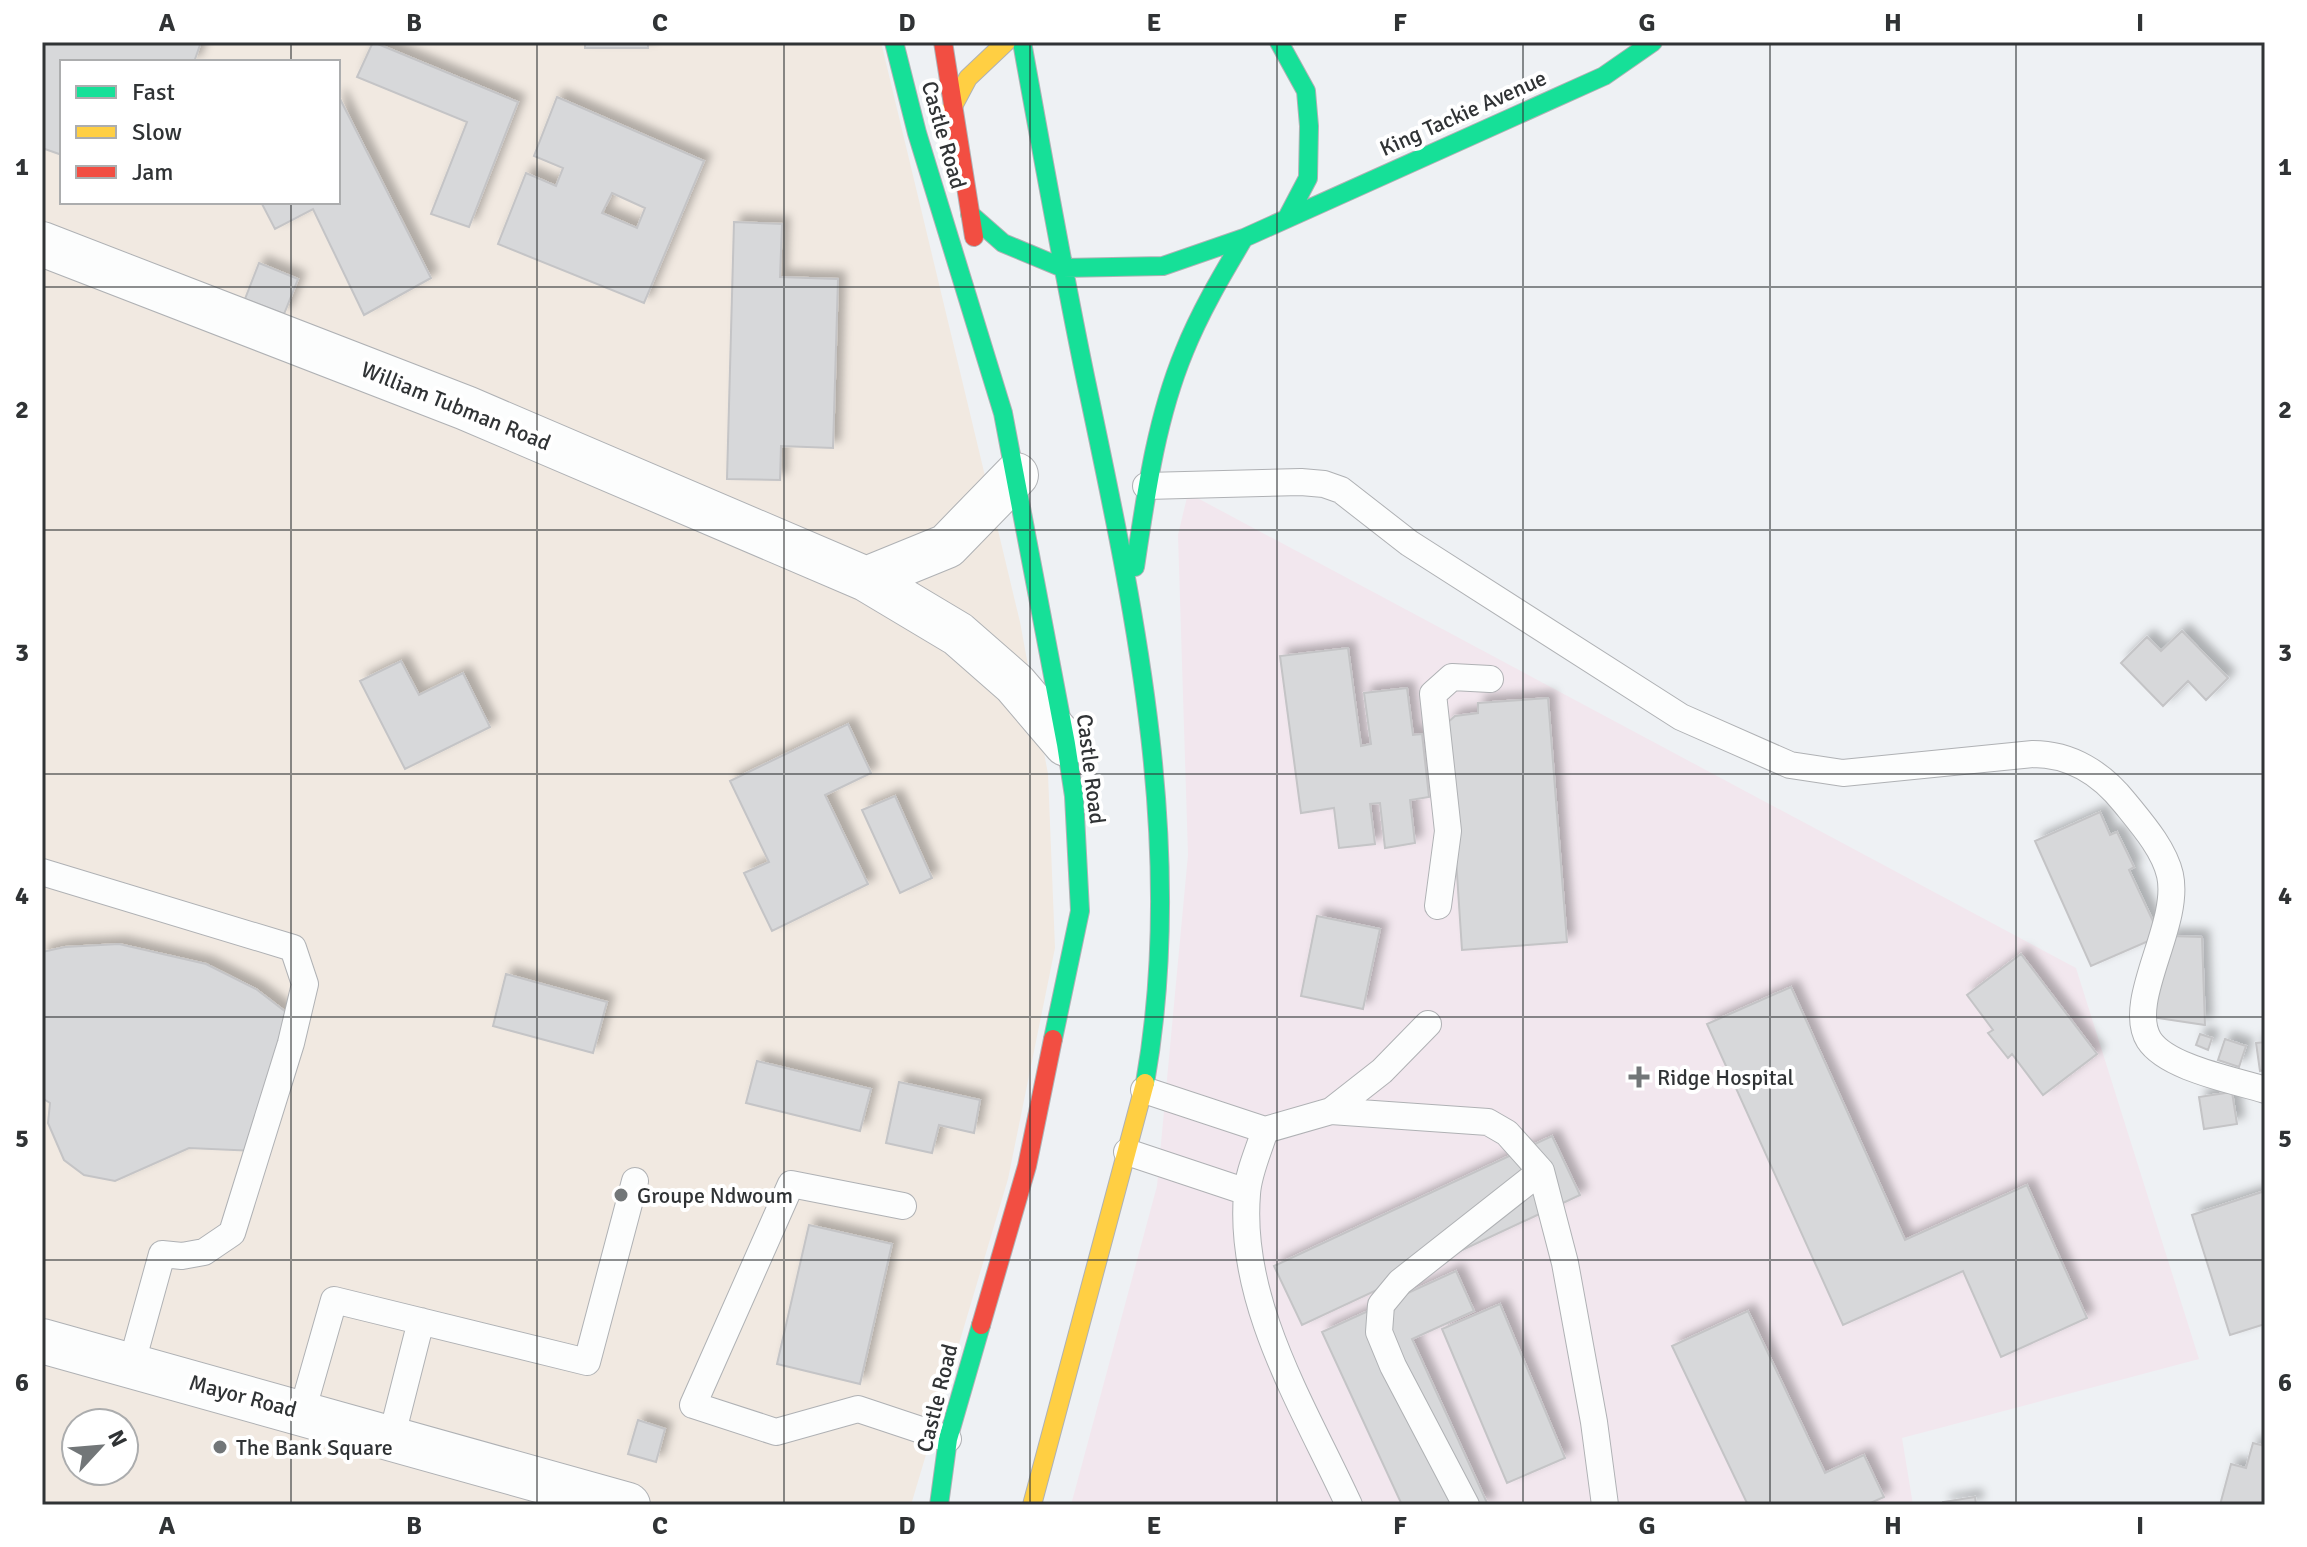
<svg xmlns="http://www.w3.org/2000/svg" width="2307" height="1547" font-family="Signika,sans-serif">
<defs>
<filter id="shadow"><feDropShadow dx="7" dy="-7" stdDeviation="4" flood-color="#0004"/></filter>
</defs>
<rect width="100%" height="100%" fill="#eef1f4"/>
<path fill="#f1e9e1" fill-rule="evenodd" d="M42,42h839l139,580 28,152 7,174 -47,231 -97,326h-869zM62,62h276v140h-276zM76,1423h48v48h-48z"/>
<path fill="#f2e7ee" d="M1188,493l888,475 123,391 -297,79 11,67h-842l86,-319 31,-331 -10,-320z"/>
<path fill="#d7d8da" stroke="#c4c4c6" stroke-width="2" fill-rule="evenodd" filter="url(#shadow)" d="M42,42h159l-7,20h-132v93l-20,-7z
M373,42l145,60 -49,125 -38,-13 36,-92 -110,-45z
M585,42h63v6h-63z
M338,95l93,183 -67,37 -51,-106 -38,20 -14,-27h77z
M557,97l147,64 -60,142 -146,-59 28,-71 30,13 7,-18 -29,-12zM612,193l33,15 -8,20 -35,-15z
M734,222l48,2 -2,53 58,2 -5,169 -52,-2 -1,34 -53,-1z
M259,263l39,16 -14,35 -39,-15z
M2182,631l46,47 -22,22 -18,-19 -25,25 -42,-43 26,-26 14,14z
M1348,648l13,98 10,-2 -7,-51 43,-5 6,47 9,-1 7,63 -19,3 5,43 -30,5 -5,-45 -10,1 5,40 -36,4 -5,-40 -33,5 -21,-157z
M401,661l18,34 44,-22 27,54 -85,42 -45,-88z
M1548,698l19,244 -105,8 -15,-227 8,-7 23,-3v-10z
M848,724l23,49 -46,22 43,89 -96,47 -28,-58 25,-11 -39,-81z
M895,796l37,82 -32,15 -38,-83z
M2100,812l10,23 7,-3 17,35 -5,3 31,66 -69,30 -56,-125z
M1317,916l63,13 -17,80 -62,-13z
M2169,936l33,1 3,88 -54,-8z
M119,944l87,20 50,25 35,27 -35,135 -67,-3 -74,33 -31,-6 -20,-15 -16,-37 2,-20 -8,-5v-146l23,-5z
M2021,954l76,100 -54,41 -31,-41 -4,4 -20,-25 5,-3 -26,-35z
M506,974l101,28 -14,51 -100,-27z
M1791,987l114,253 122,-55 60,133 -86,39 -38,-86 -120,54 -136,-301z
M2200,1034l12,4 -4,12 -12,-5z
M2225,1039l21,7 -7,21 -21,-7z
M2265,1042v28l-5,1 -4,-28z
M757,1061l114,28 -11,42 -114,-28z
M899,1082l81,18 -6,33 -35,-8 -7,28 -46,-10z
M2232,1092l5,32 -33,5 -5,-32z
M1552,1136l28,59 -278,130 -28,-59z
M2265,1191v133l-35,11 -38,-120z
M809,1225l83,19 -32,140 -83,-20z
M1456,1271l18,40 -62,28 76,166h-86l-80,-173z
M1500,1304l65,154 -58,25 -65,-154z
M1748,1311l77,162 39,-18 20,42 -18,8h-123l4,-2 -75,-157z
M638,1420l27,9 -9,33 -28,-8z
M2253,1443l12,3v59h-45l11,-41 15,4z
M1975,1497l1,8h-33v-3z"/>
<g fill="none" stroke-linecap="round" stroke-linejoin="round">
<g stroke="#afb1b4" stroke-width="28">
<path id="lane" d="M1146,486l155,-4 23,2 17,6 68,53 272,174 109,48 53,8 190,-19c38,0 69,20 92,49 17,21 39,46 45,72 11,50 -45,126 -21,165 18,28 85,40 116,50
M42,872l251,76 12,36 -14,59 -59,190 -28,19 -22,4 -20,-2 -31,112
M1438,906l10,-75 -15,-137 19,-17 38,2
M1144,1090l121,40c-6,20 -17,43 -18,64 -9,110 58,215 102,311
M1331,1111l157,11 19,11 34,38 24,92 29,159 11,83
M1265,1130l66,-19 51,-40 46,-47
M1127,1152l120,40
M903,1206l-112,-22 -98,221 83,27 82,-23 90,30
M302,1412l32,-112 253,62 48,-181
M391,1439l30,-118
M1466,1505l-73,-139 -14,-34 2,-27 19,-23 141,-111"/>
</g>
<g stroke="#afb1b4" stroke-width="46">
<path id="street" d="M42,244l424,164 400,171 92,55 57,50 51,60
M866,579l81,-33 69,-71
M42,1341l586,164"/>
</g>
<g stroke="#afb1b4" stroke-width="20">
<path id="fast" d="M894,42l23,91 86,280 63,331 8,52 6,115 -27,128
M1022,42c20,111 40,223 63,334 49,232 102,470 60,707
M1279,42l27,49 3,35 -1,52 -21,40
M970,214l33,29 60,25 100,-2 81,-28 360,-162 49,-34
M1135,567c11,-73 21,-147 49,-215 16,-40 38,-77 60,-114
M939,1505l9,-66 33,-114"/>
</g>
<g stroke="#afb1b4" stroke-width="20">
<path id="slow" d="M952,108l16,-30 38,-36
M1032,1505l113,-422"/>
</g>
<g stroke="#afb1b4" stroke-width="20">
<path id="jam" d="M943,42l31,195
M981,1325l46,-159 26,-127"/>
</g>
<use href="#lane" stroke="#fcfdfd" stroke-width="26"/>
<use href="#street" stroke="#fcfdfd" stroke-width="44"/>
<use href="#fast" stroke="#16e098" stroke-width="18"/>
<use href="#slow" stroke="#ffcf43" stroke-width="18"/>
<use href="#jam" stroke="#f24e42" stroke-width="18"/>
</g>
<path fill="none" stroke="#303335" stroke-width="2" stroke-opacity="0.55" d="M291,42v20M537,42v1463M784,42v1463M1030,42v1463M1277,42v1463M1523,42v1463M1770,42v1463M2016,42v1463M291,202v1303M42,287h2223M42,530h2223M42,774h2223M42,1017h2223M42,1260h2223"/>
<g fill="#727678" stroke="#fff" stroke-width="3">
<path d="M1635 1065h8v8h8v8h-8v8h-8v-8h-8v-8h8z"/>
<circle cx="621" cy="1195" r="8"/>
<circle cx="220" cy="1447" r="8"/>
</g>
<g text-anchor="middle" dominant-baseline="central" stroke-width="8" stroke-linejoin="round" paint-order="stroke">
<g font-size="22" fill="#303335" stroke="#fff">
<text transform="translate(1463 113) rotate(-24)">King Tackie Avenue</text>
<text transform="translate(944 135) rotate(74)">Castle Road</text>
<text transform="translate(456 406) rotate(22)">William Tubman Road</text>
<text transform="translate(1091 769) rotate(83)">Castle Road</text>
<text transform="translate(243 1396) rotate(15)">Mayor Road</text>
<text transform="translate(937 1398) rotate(-76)">Castle Road</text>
</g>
<g font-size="22" fill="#303335" stroke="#fff" text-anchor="start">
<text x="1657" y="1077">Ridge Hospital</text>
<text x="637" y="1195">Groupe Ndwoum</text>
<text x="236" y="1447">The Bank Square</text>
</g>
</g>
<rect width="2307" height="1547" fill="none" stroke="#ffffff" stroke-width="88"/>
<rect x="60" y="60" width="280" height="144" fill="#ffffff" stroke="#acadae" stroke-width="2"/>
<rect x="76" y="86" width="40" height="12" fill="#16e098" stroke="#acadae" stroke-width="2"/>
<text x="132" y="100" font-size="24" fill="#303335">Fast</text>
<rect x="76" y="126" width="40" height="12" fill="#ffcf43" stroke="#acadae" stroke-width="2"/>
<text x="132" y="140" font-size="24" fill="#303335">Slow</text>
<rect x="76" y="166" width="40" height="12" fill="#f24e42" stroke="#acadae" stroke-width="2"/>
<text x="132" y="180" font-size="24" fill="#303335">Jam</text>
<g transform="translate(100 1447) rotate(64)"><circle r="38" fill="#ffffff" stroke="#acadae" stroke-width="2"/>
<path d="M0-6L14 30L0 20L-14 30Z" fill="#727678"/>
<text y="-12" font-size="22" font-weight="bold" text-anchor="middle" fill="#303335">N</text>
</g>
<rect x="44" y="44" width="2219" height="1459" fill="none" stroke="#303335" stroke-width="3"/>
<g font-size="26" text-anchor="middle" font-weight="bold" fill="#303335">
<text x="167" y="31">A</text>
<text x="414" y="31">B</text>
<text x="660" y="31">C</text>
<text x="907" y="31">D</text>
<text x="1154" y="31">E</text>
<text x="1400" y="31">F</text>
<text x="1647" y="31">G</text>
<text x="1893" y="31">H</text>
<text x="2140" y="31">I</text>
<text x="22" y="175">1</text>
<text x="2285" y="175">1</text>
<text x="22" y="418">2</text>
<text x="2285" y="418">2</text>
<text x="22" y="661">3</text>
<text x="2285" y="661">3</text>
<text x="22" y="904">4</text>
<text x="2285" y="904">4</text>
<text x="22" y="1147">5</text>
<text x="2285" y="1147">5</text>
<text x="22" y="1391">6</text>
<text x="2285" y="1391">6</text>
<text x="167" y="1534">A</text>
<text x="414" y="1534">B</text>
<text x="660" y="1534">C</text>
<text x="907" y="1534">D</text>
<text x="1154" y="1534">E</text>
<text x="1400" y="1534">F</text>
<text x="1647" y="1534">G</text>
<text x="1893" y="1534">H</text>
<text x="2140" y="1534">I</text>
</g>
</svg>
